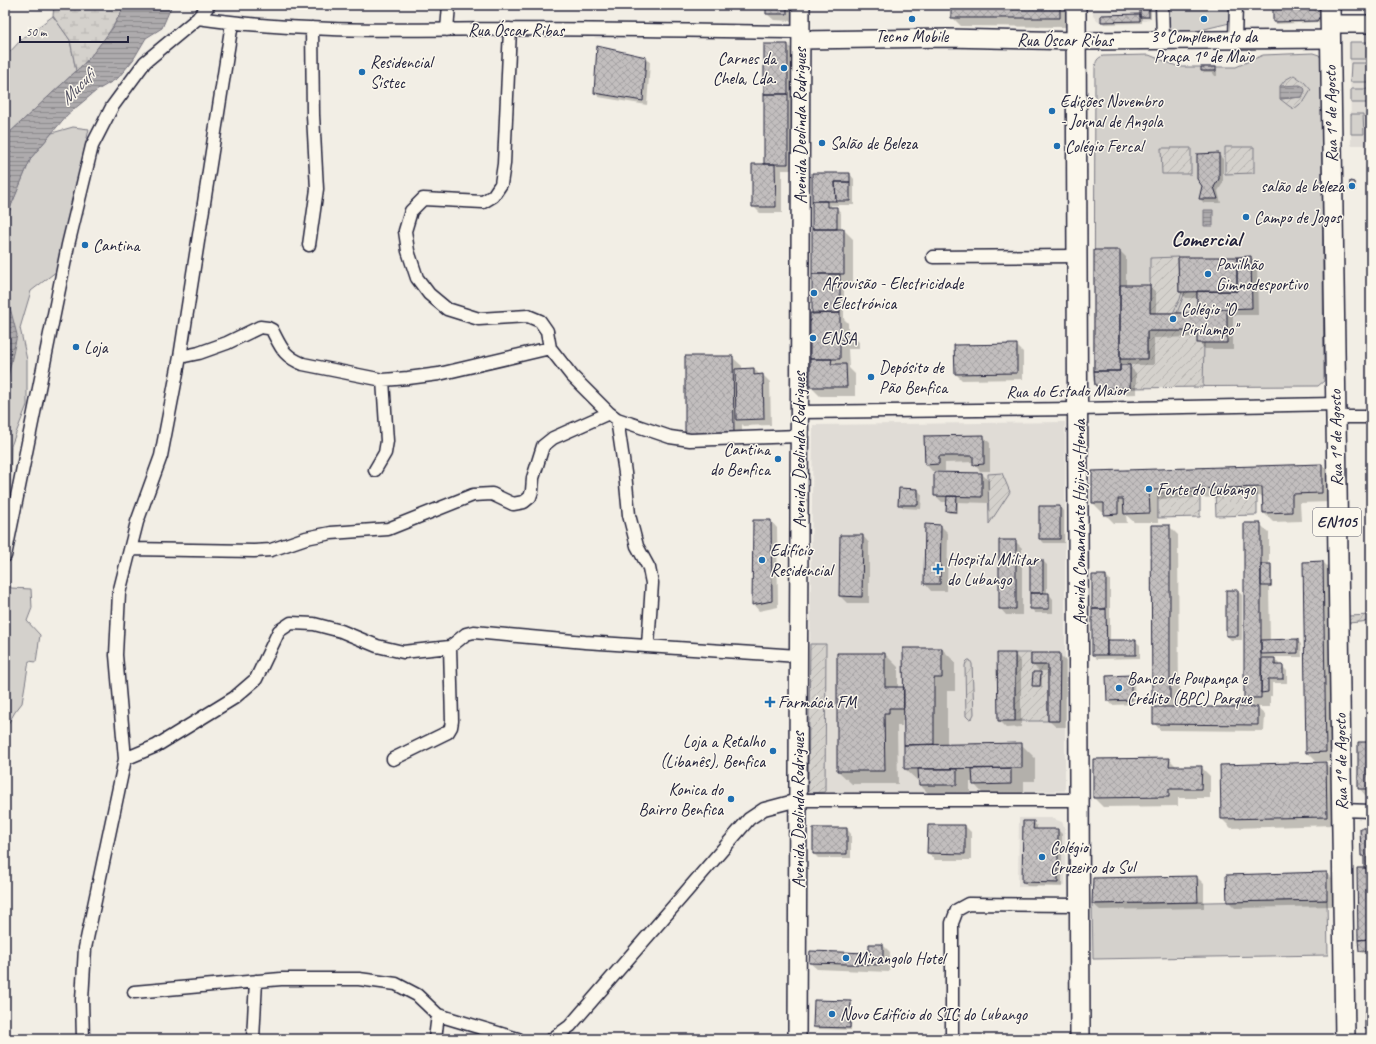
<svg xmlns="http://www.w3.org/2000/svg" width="1376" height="1044" font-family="Caveat,sans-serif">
<defs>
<pattern id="wetland-marsh" width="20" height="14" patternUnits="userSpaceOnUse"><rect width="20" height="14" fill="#d4d1cc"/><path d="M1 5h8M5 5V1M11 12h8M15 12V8" fill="none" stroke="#b6b3b0"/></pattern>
<pattern id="garden-furrows" width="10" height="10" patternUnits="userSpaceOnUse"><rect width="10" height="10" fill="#d4d1cc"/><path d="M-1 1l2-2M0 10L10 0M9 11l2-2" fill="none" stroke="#b6b3b0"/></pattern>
<pattern id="water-rules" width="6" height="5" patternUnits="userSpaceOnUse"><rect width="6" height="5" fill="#aeabad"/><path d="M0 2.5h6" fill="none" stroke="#8d8b8e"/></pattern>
<pattern id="building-cross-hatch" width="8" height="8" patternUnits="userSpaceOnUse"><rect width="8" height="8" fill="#c2bebe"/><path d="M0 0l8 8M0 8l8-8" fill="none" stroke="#a6a3a4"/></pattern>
</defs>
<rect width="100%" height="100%" fill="#f2eee5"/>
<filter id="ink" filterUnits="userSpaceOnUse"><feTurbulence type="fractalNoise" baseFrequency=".025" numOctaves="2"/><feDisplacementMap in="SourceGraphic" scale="8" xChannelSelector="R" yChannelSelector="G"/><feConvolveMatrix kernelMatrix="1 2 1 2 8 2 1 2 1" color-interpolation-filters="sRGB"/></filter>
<g filter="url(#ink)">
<path fill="#e0dcd6" d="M1093,5h56v14l-1,1 -3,1 -47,1 -5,-6z
M1350,42h21v103h-20z
M1065,422v369l-257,2 5,-368z
M1019,818h32l11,4 3,6v58l-47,1z"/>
<path fill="#d4d1cc" stroke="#7b7a84" d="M1162,5h77l-1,16 -75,18z
M53,16l17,24 6,31 -69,64 -2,5v-83l17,-18z
M1350,42h21v17h-21z
M1313,53l6,2 2,3 3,323 -6,5 -221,1 -2,-2 -1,-5 1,-313c1,-6 2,-9 8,-11l46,-1 30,12h57l27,-12z
M1351,63h20v19h-21z
M1351,89h20v14h-20z
M1351,114h12l1,20h-13z
M73,127l16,2 -32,142 -26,20 -11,37 7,32v45l-16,41 -1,41 -1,15 -4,6v-281l6,-21 20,-48 21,-25z
M5,573l6,15 20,1 1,19 -5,13 13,14 -4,27 -7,-1 -7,42 -7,9 -10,17z
M1327,900l1,55 -235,4 -1,-55z"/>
<path fill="url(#wetland-marsh)" stroke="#7b7a84" d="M54,5h71c-13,25 -28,47 -49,66l-6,-31 -17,-24z"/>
<path fill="url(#garden-furrows)" stroke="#7b7a84" d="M1294,75l10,7 7,8 -6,10 -11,9 -5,-3 -9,-7 22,-2 -22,-11 5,-6z
M1225,147h29v26l-29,1z
M1161,148h30v26h-29z
M1178,257l1,35h3l-2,7 -7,14h-23v-55z
M1197,291v22h-20l8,-21z
M1147,331h50l7,12 -1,44 -73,1v-23h-10v-6l27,-1z
M1002,473l8,19 -21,32 -1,-50z
M1257,490v25l-41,1 -1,-25z
M1200,492v25l-42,1v-25z
M1371,615v6l-23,2v-7z
M810,644h16l-1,148 -17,1z
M1015,653h16v12h17v56h-33z
M968,660h2l2,4 2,50 -2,4 -3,1 -3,-3 -1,-50 1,-4z"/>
<path fill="url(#water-rules)" stroke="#76747f" d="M125,5h47l-10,23 -16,10 -13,22 -15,18 -22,13 -29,24 -36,43 -20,48 -6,21v-87l2,-5 80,-74 25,-32z
M1300,85l4,2 1,4 -3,6 -22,2v-13z
M1204,210h9v16h-9z
M5,288l12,47 -12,55z"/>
<path fill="#0003" d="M767,5h26v16l-19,-1 -7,-6z
M952,5h117v22l-108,-1 -9,-9z
M1095,5h13v1h-12z
M1141,5h10v13h-9v5l-38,1 -2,-2 39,-7z
M1284,5h37v13l-2,4 -43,2 -2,-2z
M788,45l6,6v119h-12v43h-22l-7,-7 12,-41z
M646,58l4,4 -3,43 -48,-8 -4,-4z
M1202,68h13l2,2v6h-2l-2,-3h-9l-2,-2z
M1218,154l5,5v24l-5,8 3,12h-17l-4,-4z
M813,174h37l4,5v26h-23v3h6l4,5v17h3l9,9v43l-9,1v36l4,4v10l11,9v7h-11l1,19 6,6v22h-35l-9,-9v-73h2z
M1354,183l2,1v7h-4l-2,-2z
M1120,251l6,6v29h23l7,6v22h42v-16h-12l-6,-6 71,-35 6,7 1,51h-25v34h-28l-7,-7v-5l-44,1v27h-26l8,8v21l-28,1 -6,-3 -6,-7z
M1016,345l7,7v27l-61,1 -6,-6z
M732,357l10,9v3h12l6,6h3l7,7 1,43 -27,1 -2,-2v18l-56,-9z
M983,436l7,7v28h-10l-6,-7v-2l-29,1v8h-13l-6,-7 -1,-27z
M1322,465l9,9v28l-31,1 1,18 -28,1 -9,-9 -1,-17 -105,3v23h-24l-8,-7 1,8h-13l-9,-9v-2h-3l-9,-9v-31z
M935,473l47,1 7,7 -1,22 -30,-1v11h-9l-2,-2 1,-9h-6l-7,-7z
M918,490l4,5 -1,14 -17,-1 -5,-4z
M1060,507l4,4v32h-20l-4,-4z
M771,521l6,7 1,79 -19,4 -6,-7z
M1260,524l9,9v32l3,2v20h-3l1,54 27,-1 4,4 1,13h-29l6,7v2h3l5,5v12h-15v13h-2v11h-14l9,8 -1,16 -104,-1 -6,-7 7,-15 -8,-9 16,-173 9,9 1,173h77l-11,-10z
M926,526h15l7,7 -1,58h-16l-6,-7z
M841,536h22l6,7v60h-22l-7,-7z
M1015,541l7,7v67h-16l-6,-7z
M1043,561l4,4v29h2l4,5v14h-18l-4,-5z
M1323,562l9,9 2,190h-18l-9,-9z
M1106,576l4,4v61h25l5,4v13l-43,1 -4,-5z
M1238,591l4,4v45h-11l-4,-4z
M942,649l13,13v29h-8v54l74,-1 14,14v23h-11v16l-37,1 -13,-14v-2h-4v16h-37l-13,-13v-2l-15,-14v-48h-3v5h-5l1,58h-46l-14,-13 47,-117 13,13v21h7z
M1014,654l7,7v66l-15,1 -7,-7z
M1059,654l7,7v66h-10l-7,-6v-50h-10l-7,-7z
M1040,673l2,2v13l-7,-1 -2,-1z
M1130,676l4,5 1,23 -23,1 -4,-5z
M1371,743v52h-6l-6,-7z
M1169,759l8,8h24l9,9v22h-32v8l-75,1 -9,-9z
M1325,763l9,9 1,53 -104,3 -9,-9z
M1024,822h9l4,4v4h21l4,4v53l-35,-1 -4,-4z
M965,826l6,6v28h-36l-7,-7z
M847,829l4,5v24h-33l-4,-4z
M1371,829v119h-1v4l-8,1 -2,-2 7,-82 -2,-10 -3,-3z
M1327,873l7,7v26l-99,2 -7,-7z
M1197,877l7,7v24l-104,2 -7,-6z
M883,945l7,7 -1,20 -72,-3 -7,-6 60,-9z
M850,1002l2,2 -1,26 -35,-1 -2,-2z
M1371,1013v19h-1l-4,-4z"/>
<path fill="url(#building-cross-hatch)" stroke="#22223b" d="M766,5h21v9h-21z
M951,5h109v13h-109z
M1140,5h9v12h-9z
M1273,5h46l1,11 -3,5h-2l-42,1z
M1140,14v7l-39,1v-7z
M764,44h24v50h-24z
M597,46l49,11 -3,44 -49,-8z
M1201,67h15v4h-15z
M764,94h24v70h-24z
M1219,153v26l-5,8 4,12h-19l3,-13 -5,-7v-25z
M752,164h23l1,43h-24z
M812,173h38v9h-15l1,19h-24z
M1350,181l4,1 1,8h-6z
M835,182h15v19h-14z
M812,201h15v6h10v22h-25z
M812,229h32v45h-32z
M1094,250h26v121h-26z
M1251,256l1,52 -55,2v-19h40v-34z
M1178,257h59v34l-58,1z
M812,274h28v39l-28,1z
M1120,285h30v28h47v-3l30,-1v34h-30v-12h-50v28h-27z
M810,313h30v19h10v8h-10v19h-30z
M1017,344v29l-62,1 -1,-29z
M685,356h48l1,77 -49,1z
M810,359h22l-1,5h15l1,23h-37z
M1120,365h10v23h-30l-5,-3 -1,-14h26z
M754,368v7l9,-1 1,45 -28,1 -1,-51z
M984,435v29l-11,1v-9h-34v8l-14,1 -1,-29z
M1322,464v29l-30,1v18l-29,1 -1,-26 -113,3 1,23 -26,1 -1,-15h-5v15l-14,1v-12h-12v-32z
M934,472l48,1v24l-48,-1z
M899,488l19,1v16h-20z
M947,496h10l-1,16 -10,-1z
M1039,506h21v33h-21z
M753,520h18l1,81 -20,4z
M1244,523h17v175h-17z
M925,524l16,1 -1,59h-16z
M1151,525h19v175h-18z
M840,535h23l-1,62 -23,-1z
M999,540h17v69h-17z
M1030,560h13v33h-13z
M1323,561l3,191 -20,1 -3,-191z
M1261,564h10v22h-10z
M1092,575h14v34h-14z
M1226,590h12v46h-12z
M1030,593h19v16h-19z
M1092,609h14l1,46h-15z
M1298,639v14l-37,1v-14z
M1107,640h29v15h-29z
M903,648h39v30h-8v66l-30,1z
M837,653h48v34h19v21h-15v5h-5l1,58h-48z
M997,653h18v68h-17z
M1031,653h29l-1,68h-11v-56h-17z
M1262,658h13v7h8v14h-15v13l-7,1z
M1033,672h8l-1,14h-8z
M1131,675v25l-24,1 -1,-25z
M1153,707h105v18l-105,-1z
M1358,742h13v47h-13z
M1022,743v25l-118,1v-24z
M1170,758l-1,8h33l-1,23h-32v8l-76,1v-39z
M1326,762l1,55 -106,2 -1,-54z
M1011,768v16l-38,1 -1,-16z
M918,769h39v16h-38z
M1023,821h11l-1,8h25v54l-36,-1z
M928,825h37v29l-38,-1z
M813,828h34v26h-34z
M1360,828h11v40h-7v-12h-3z
M1357,868h14v71l-13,1z
M1327,872v28l-100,2 -1,-27z
M1197,876l1,26 -106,2 1,-26z
M1368,939l1,12h-10l-1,-11z
M869,944h14v21l-74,-2 1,-12 59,2z
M814,1000l37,1 -1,27 -37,-1z
M1365,1012h6v17h-6z"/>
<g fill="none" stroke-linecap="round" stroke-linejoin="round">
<g stroke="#22223b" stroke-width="15">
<path id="street" d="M1162,5l1,34
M198,18c103,15 208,12 312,11 97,0 194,2 291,3
M510,29l-6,135 -3,20 -8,12 -10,6 -60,-3 -12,12 -6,20 3,20 9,27 12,16 18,15 32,10 49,-3 12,5 7,10 3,17 22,28 37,37 8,6 53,18 20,3 109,-4
M447,30l2,-25
M1235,39l1,-34
M309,245l8,-56 -4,-74 -1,-87
M933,257l144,-1
M180,357l19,-4 28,-10 33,-16 8,1 4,2c9,17 11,26 31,34l80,16 25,-2 31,-4 111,-26
M799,412l279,-3 258,-5
M1336,417h35
M617,419l8,54 4,42 8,31 12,22 3,15 -4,63
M375,470l10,-17 2,-12 -4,-61
M130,549l124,2 17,-1 35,-12 25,-5 57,-4 85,-34 19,-1 21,10 11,-2 6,-5 2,-6 1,-13 10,-32 10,-8 56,-25
M5,556l63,-311 24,-99 20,-39 33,-45 53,-44 11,-13
M125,759l31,-13 78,-48 22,-19 23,-48 12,-8 23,1 27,7 36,15 26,6 47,-5 16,-13 8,-2 111,10 213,14
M393,759l55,-27 3,-5 1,-6 -2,-74
M1342,810l29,1
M134,992l147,-13h78l37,5 21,11 21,20 80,24
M83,1039l-1,-39 3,-52 40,-189 -9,-104 3,-62 18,-71 24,-66 19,-99 52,-334
M253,1039l3,-58
M435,1039l3,-24
M552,1039l18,-13 179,-207 15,-10 34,-9h281
M952,1039v-116l5,-13 11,-6 111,1"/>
</g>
<g stroke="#22223b" stroke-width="20">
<path id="secondary" d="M1330,24h41
M801,40l147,-2 128,3 254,-2
M797,1039l4,-1034"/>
</g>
<g stroke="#22223b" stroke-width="22">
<path id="primary" d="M1076,5l4,1034
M1330,5l15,1034"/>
</g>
<use href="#street" stroke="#fbf7ec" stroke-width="12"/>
<use href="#secondary" stroke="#fbf7ec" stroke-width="17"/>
<use href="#primary" stroke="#fbf7ec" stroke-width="19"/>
</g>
</g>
<g fill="#1f6fb2" stroke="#fbf7ec" stroke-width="1.5">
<circle cx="912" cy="19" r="4"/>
<circle cx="1204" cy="19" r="4"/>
<circle cx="784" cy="68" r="4"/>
<circle cx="362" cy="72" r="4"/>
<circle cx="1052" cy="111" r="4"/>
<circle cx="822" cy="143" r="4"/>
<circle cx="1057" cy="146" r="4"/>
<circle cx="1352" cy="186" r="4"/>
<circle cx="1246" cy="217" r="4"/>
<circle cx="85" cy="245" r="4"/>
<circle cx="1208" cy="274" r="4"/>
<circle cx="814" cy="293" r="4"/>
<circle cx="1173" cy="319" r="4"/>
<circle cx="813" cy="338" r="4"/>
<circle cx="76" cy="347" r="4"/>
<circle cx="871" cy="377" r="4"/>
<circle cx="778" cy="459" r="4"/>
<circle cx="1149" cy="489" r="4"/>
<circle cx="762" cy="560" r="4"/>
<path d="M936 563h4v4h4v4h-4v4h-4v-4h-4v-4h4z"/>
<circle cx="1119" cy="688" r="4"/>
<path d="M768 696h4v4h4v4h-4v4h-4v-4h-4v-4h4z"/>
<circle cx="773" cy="751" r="4"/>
<circle cx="731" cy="799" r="4"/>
<circle cx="1042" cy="857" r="4"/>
<circle cx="846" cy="958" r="4"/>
<circle cx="832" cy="1014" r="4"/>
</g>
<g text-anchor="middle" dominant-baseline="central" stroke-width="3" stroke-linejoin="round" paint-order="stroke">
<rect fill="#fbf7ec" stroke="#636270" stroke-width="1" x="1313" y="508" width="48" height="28" rx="3"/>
<g font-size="16" font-weight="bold" fill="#22223b">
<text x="1337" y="522">EN105</text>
</g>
<g font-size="17" fill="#22223b" stroke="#fbf7ec">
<text x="516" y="30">Rua Óscar Ribas</text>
<text x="1065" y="40">Rua Óscar Ribas</text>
<text transform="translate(1331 114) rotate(-91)">Rua 1º de Agosto</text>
<text transform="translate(800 126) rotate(-90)">Avenida Deolinda Rodrigues</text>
<text transform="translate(1067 391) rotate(-1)">Rua do Estado Maior</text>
<text transform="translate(1336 438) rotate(-91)">Rua 1º de Agosto</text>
<text transform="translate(799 450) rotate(-90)">Avenida Deolinda Rodrigues</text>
<text transform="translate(1079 522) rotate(-90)">Avenida Comandante Hoji-ya-Henda</text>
<text transform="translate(1341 762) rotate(-91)">Rua 1º de Agosto</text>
<text transform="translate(798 810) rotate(-90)">Avenida Deolinda Rodrigues</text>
</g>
<g font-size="17" fill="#22223b" stroke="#fbf7ec" text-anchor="start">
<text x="912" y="36" text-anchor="middle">Tecno Mobile</text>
<text x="1204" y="36" text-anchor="middle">3º Complemento da<tspan x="1204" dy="20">Praça 1º de Maio</tspan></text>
<text x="776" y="58" text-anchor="end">Carnes da<tspan x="776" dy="20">Chela, Lda.</tspan></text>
<text x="370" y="62">Residencial<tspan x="370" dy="20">Sistec</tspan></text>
<text x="1060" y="101">Edições Novembro<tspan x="1060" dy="20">- Jornal de Angola</tspan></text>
<text x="830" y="143">Salão de Beleza</text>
<text x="1065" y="146">Colégio Fercal</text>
<text x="1344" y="186" text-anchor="end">salão de beleza</text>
<text x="1254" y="217">Campo de Jogos</text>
<text x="93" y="245">Cantina</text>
<text x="1216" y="264">Pavilhão<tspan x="1216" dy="20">Gimnodesportivo</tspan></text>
<text x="822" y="283">Afrovisão - Electricidade<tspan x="822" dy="20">e Electrónica</tspan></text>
<text x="1181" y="309">Colégio "O<tspan x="1181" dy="20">Pirilampo"</tspan></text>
<text x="821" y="338">ENSA</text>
<text x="84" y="347">Loja</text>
<text x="879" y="367">Depósito de<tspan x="879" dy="20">Pão Benfica</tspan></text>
<text x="770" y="449" text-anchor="end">Cantina<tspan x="770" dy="20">do Benfica</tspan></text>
<text x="1157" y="489">Forte do Lubango</text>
<text x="770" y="550">Edifício<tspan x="770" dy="20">Residencial</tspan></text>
<text x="947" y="559">Hospital Militar<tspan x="947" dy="20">do Lubango</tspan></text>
<text x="1127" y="678">Banco de Poupança e<tspan x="1127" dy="20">Crédito (BPC) Parque</tspan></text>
<text x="778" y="702">Farmácia FM</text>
<text x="765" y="741" text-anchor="end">Loja a Retalho<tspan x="765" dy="20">(Libanês), Benfica</tspan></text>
<text x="723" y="789" text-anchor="end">Konica do<tspan x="723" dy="20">Bairro Benfica</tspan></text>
<text x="1050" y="847">Colégio<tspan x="1050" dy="20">Cruzeiro do Sul</tspan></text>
<text x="854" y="958">Mirangolo Hotel</text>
<text x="840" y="1014">Novo Edifício do SIC do Lubango</text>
</g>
<g font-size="18" font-style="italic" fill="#535263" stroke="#fbf7ec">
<text transform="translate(77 87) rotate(-46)">Mucufi</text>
</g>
<g font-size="21" font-weight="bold" fill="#22223b" stroke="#fbf7ec">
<text x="1206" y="239">Comercial</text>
</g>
</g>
<rect width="1376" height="1044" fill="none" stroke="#fbf7ec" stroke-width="20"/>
<rect x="10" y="10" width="1356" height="1024" fill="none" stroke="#22223b" stroke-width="1.5" filter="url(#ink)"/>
<path d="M20 36v6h108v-6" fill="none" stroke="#22223b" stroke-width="2"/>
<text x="26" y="36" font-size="12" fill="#22223b" stroke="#fbf7ec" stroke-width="3" paint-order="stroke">50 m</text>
</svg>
